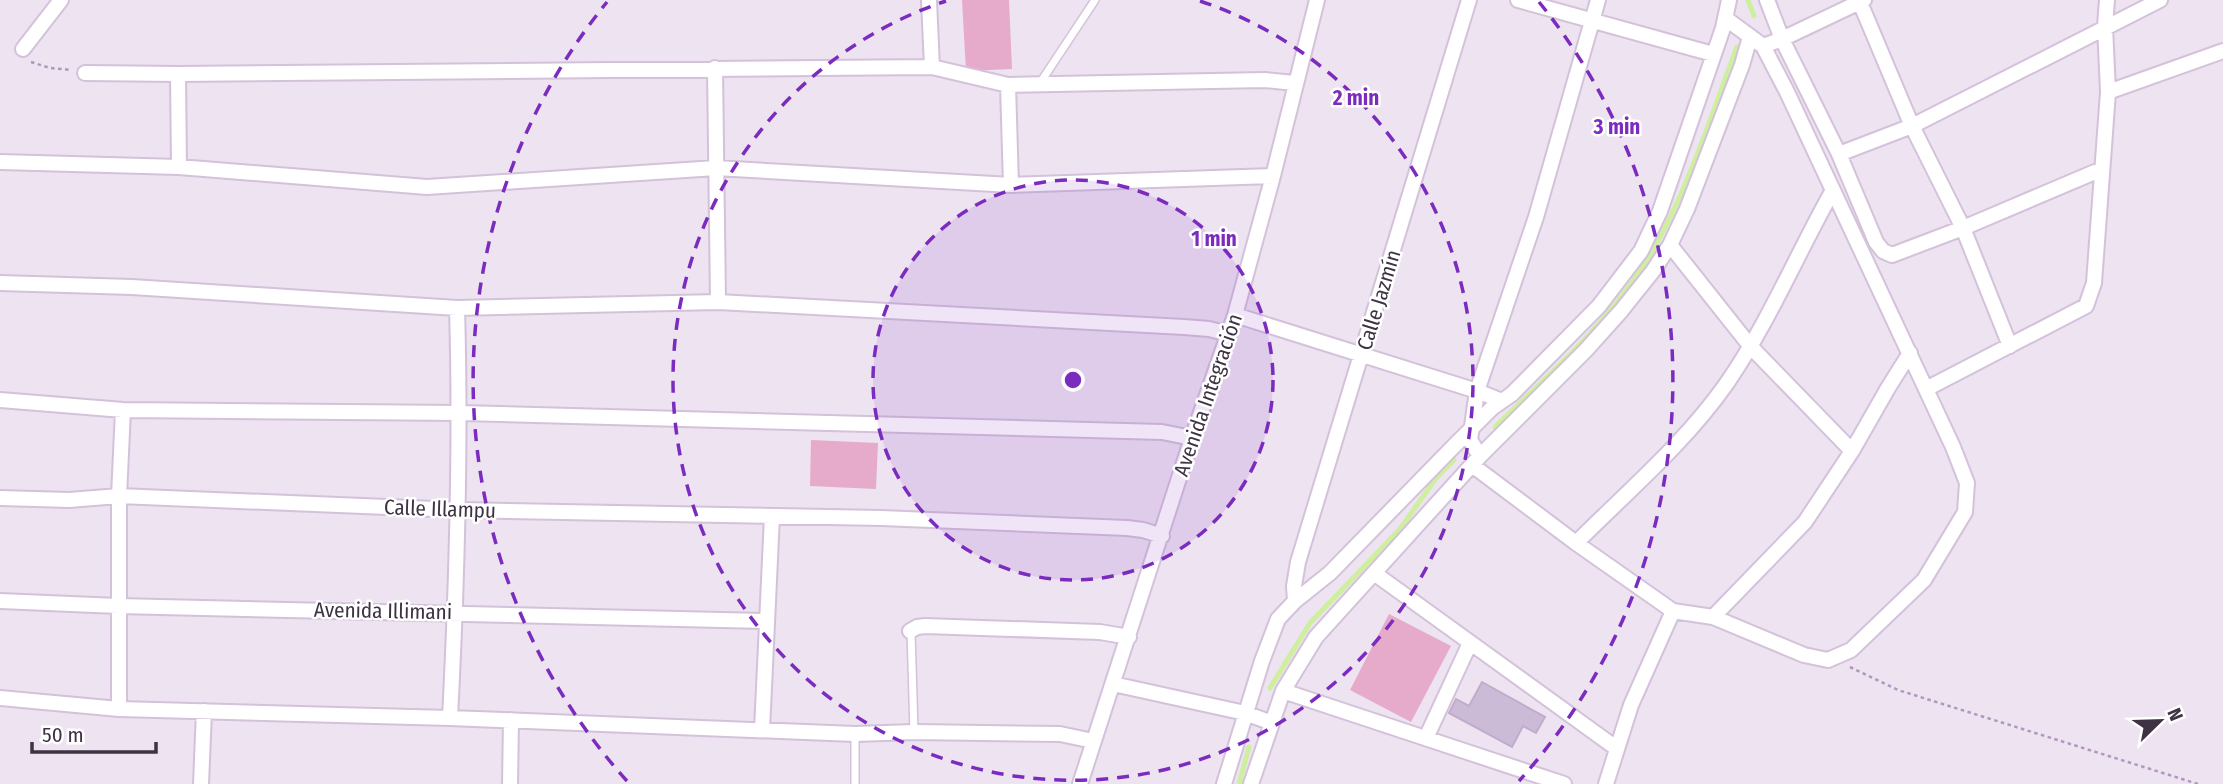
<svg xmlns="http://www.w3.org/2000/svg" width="2223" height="784" font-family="'Fira Sans Condensed',sans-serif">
<rect width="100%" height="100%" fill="#ede3f1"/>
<path fill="#e6abca" d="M962,0h47l3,69 -46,2z
M811,440l67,3 -2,46 -66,-3z
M1389,614l62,32 -40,76 -61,-32z"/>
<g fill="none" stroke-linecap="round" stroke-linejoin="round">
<path stroke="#cdef9e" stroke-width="5" d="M1748,0l6,16
M1495,427c43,-42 89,-82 126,-130 57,-72 84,-165 116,-250
M1270,688l40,-65 90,-94 36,-51 18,-18
M1239,784l10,-37"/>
</g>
<path fill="#ccbbd6" stroke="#c1accd" stroke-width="2" d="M1482,682l63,35 -9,16 -13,-7 -11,21 -63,-34 7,-14 13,7z"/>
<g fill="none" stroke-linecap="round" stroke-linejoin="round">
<g stroke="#d3c2da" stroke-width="10">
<path id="service" d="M1040,83l55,-83
M911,631l3,101
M855,734v50"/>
</g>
<g stroke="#d3c2da" stroke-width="18">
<path id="minor" d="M929,0l3,67
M1518,0l195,54
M1767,0l15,39 57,115 37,88 7,9 9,4 71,-27 139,-59
M1859,0l53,126 51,102 47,118
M1763,46l19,-7 82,-39
M23,49l38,-49
M715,68l3,234
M85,73l93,1 754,-7 76,18 257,-5 29,3
M178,74l1,93
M1008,85l3,100
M2108,92l115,-41
M1839,154l73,-28 248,-126
M0,162l179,5 248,20 289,-19 295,17 262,-9
M1670,245l81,102 101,104
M0,283l132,4 325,21 261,-6 466,25 25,2 20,5
M1235,315l242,76 25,10
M1926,389l160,-83 8,-23 14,-191 -3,-66 2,-26
M0,400l123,10 337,3 702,19 30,6
M1480,456l-10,-16 7,-49 59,-174 62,-217
M1472,465l104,78 97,68 40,6 91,38 24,5 23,-10 73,-70 41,-68 2,-29 -14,-36 -166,-355 -24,-46 -38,-28
M0,498l69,2 50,-4 340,14 422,8 246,10 16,2 19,6
M1576,543c51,-51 109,-100 151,-160 42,-61 70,-129 106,-193
M1374,573l242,175
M0,601l118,5 648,15
M1295,601l-1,-15 4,-24 171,-562
M1713,617l92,-95 47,-71 36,-63 22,-35
M910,631l7,-4 8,-1 175,6 29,5
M1113,684l132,29 27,10
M1283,691l281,93
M0,698l119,11 331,9 405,16 59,-2 146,2 33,7
M119,709v-213l4,-86
M450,718c7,-137 11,-273 7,-410
M762,730l10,-214
M1426,738l44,-95
M201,784l3,-73
M510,784l1,-64
M1080,784l112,-346 43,-123 38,-139 44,-176
M1224,784l38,-123 16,-42 17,-18 35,-28 123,-126 39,-39 20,-14 87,-88 42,-55 19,-40 63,-183 6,-28
M1251,784l32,-93 33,-54 164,-181 106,-106 35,-39 32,-40 17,-26 17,-36 55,-144 8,-28
M1606,784l25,-79 42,-94"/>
</g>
<path stroke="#b197be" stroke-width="2.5" stroke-dasharray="3.5 3.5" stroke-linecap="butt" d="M31,62l19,6 22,2
M1850,667l48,23 300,94"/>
<use href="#service" stroke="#fff" stroke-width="7"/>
<use href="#minor" stroke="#fff" stroke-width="14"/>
</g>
<circle cx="1073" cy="380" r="200" fill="#7b2cbf" fill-opacity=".12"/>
<g fill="none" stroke="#7b2cbf" stroke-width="3.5" stroke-dasharray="12 9">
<circle cx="1073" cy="380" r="200"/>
<path d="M1200 1A400 400 0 1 1 946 1"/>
<path d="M627 781A600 600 0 0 1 607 2M1539 2A600 600 0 0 1 1519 781"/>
</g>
<g text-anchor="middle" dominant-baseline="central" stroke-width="5" stroke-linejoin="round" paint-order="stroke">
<g font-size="21" fill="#3d3343" stroke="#fff">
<text transform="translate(1379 300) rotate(-73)">Calle Jazmín</text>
<text transform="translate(1208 395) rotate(-71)">Avenida Integración</text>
<text transform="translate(440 509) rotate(2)">Calle Illampu</text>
<text transform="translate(383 611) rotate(1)">Avenida Illimani</text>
</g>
</g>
<circle cx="1073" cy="380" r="10" fill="#7b2cbf" stroke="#fff" stroke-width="3.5"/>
<g font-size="21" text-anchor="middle" font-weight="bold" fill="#7b2cbf" stroke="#fff" stroke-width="5" stroke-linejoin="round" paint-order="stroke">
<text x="1356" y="105">2 min</text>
<text x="1617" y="134">3 min</text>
<text x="1214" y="246">1 min</text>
</g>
<g transform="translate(2160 721) rotate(67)" stroke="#ffffff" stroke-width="5" paint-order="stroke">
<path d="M0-5L12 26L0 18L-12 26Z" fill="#3d3343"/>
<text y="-10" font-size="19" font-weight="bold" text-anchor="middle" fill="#3d3343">N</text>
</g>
<path d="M32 742v10h124v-10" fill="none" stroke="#3d3343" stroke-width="3.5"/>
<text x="42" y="742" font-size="21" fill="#3d3343" stroke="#ffffff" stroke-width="5" paint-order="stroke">50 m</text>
</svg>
